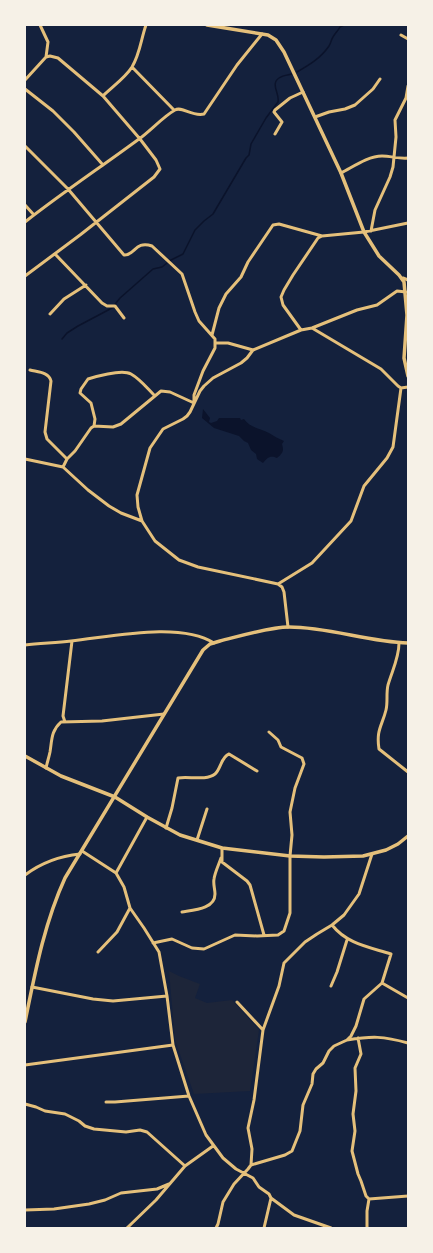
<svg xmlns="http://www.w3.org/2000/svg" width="433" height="1253" font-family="'Titillium Web',sans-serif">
<rect width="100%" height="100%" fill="#14213d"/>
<path fill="#1d2539" d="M169,971l10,5 21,8 -5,14 12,5 25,-3 27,30 -9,61 -56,3 -19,-54z"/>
<path fill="#0b132b" d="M203,409l7,9 -1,4 2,1 6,-2 2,-3h21l1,2 3,-1c6,9 16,9 25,14 5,3 10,6 15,8l-2,3c2,7 1,9 -5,14 -7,-3 -10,0 -14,5l-6,-4 -1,-5 -5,-4 -3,-7 -4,-2 -5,-5 -25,-8 -12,-10z"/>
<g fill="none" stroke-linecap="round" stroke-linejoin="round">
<path stroke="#0b132b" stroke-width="1.5" d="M297,72c12,-7 24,-14 32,-26 2,-3 2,-6 4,-9 2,-4 5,-6 7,-10l4,-2
M169,261l14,-7 12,-24 9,-9 9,-7 33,-56 3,-3 2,-11 15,-26 12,-16c2,-8 -8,-18 1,-24 4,-3 9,-3 13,-4
M62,339l5,-6 11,-7 34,-18 8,-10 33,-29 9,-2 5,-4"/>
<path stroke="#e5c07b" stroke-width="3" d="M40,25l8,17 -2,15
M401,35l7,4
M132,67l42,43
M25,80l21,-23 4,-1 8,2 45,38 37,43 16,21 4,9 -6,8 -74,58 -55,41
M25,89l28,22 21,21 29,33
M103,96c8,-8 23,-19 29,-29 8,-13 9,-28 14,-42
M315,117l14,-5 16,-3 10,-4 18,-16 7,-10
M275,134l7,-12 -8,-10 1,-2 15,-12 13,-6
M25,146l43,43 56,66c11,1 11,-15 28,-9l30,28 13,38 4,9 16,18v9l-12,23 -9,24v8
M341,173c12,-6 27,-17 41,-17 9,0 17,3 26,2
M25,205l9,10
M25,222c37,-29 76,-55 114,-83 10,-7 25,-23 36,-29 7,-4 17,7 29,4l33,-49 25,-31
M371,231l4,-21 15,-33 3,-10 3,-30 -1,-17 11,-22 2,-12
M55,254l47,49 5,3h8l9,12
M403,278l5,2
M50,314l14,-15 22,-14
M312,328l69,41 17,17 3,2 7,-1
M301,330l-18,-25 -2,-8 3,-7 9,-15 25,-37 4,-2 42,-4 44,-9
M212,335l7,-27 7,-14 15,-17 7,-15 25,-37 6,-1 43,12
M216,343h12l25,7
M30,370c8,2 19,2 21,11l-6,51 2,7 20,20
M94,426l1,-7 -4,-16 -11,-10 1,-4 7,-10c10,-3 34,-10 43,-5 9,5 16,14 23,21
M25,459l38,8 25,23 21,16 12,7 21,8
M63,467l4,-8 8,-8 16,-23 3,-2 19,1 8,-3 40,-33 9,1 24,11
M278,584l34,-21 39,-42 13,-35 23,-28 6,-11 8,-59
M288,627l-4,-35 -2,-5 -4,-3 -80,-17 -19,-7 -24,-19 -13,-20 -4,-14 -1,-12 13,-47 13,-19 20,-10 4,-3 3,-4 10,-21 4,-5 9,-8 28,-15 6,-5 6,-8 48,-20 11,-2 45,-18 20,-5 20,-14 9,1
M399,643c0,15 -7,28 -11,42 -2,8 0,17 -2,25 -4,16 -10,20 -7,39l29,23
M25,645c15,-2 31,-2 46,-4 39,-4 109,-20 143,2
M65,722l-2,-6 9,-75
M46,768c1,-5 3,-11 4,-16 2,-12 1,-21 11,-30l41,-1 62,-7
M166,828l6,-20 6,-30c10,-2 28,3 37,-4 6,-5 6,-17 14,-20l28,17
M197,840l10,-31
M222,848v14l25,19 3,4 14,50
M82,851l34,22 8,14 6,21 14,20 15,24 8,44 6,49 16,51 17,39 17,23 13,11 17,9 6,9 10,7 2,4 -7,30
M116,873l31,-56
M25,875c16,-12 35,-19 55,-21
M182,912c12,-2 33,-3 33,-18 0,-5 -2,-10 -1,-15 1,-7 5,-15 7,-21
M153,943l19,-4 20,9 12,1 31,-14 22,1 21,-1 6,-4 6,-18v-57l2,-21 -2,-23 5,-24 9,-24 -2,-6 -21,-11 -3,-7 -9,-8
M98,952l19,-20 13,-24
M382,983l26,15
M331,986l6,-14 10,-32
M32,987l61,12 20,2 54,-5
M237,1002l26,28
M358,1038l3,16 -6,14 1,23 -3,23 2,17 -3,20 6,23 3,7 5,15 3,3 39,-3
M347,1040c25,-4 36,-4 61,3
M25,1065l148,-20
M106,1102h9l74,-6
M25,1104l11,3 9,4 20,3 14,7 6,5 9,3 32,3 14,-2 7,2 38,34
M251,1165l34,-10 7,-4 8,-20 3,-26 9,-21 1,-10 3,-5 7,-6 6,-12 5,-5 13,-6 4,-4 5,-10 8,-27 18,-16 9,-29c-22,-7 -44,-10 -59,-29
M271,1198l23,17 37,13
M25,1210l29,-1 35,-5 16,-4 16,-7 36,-4 12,-5
M127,1228l29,-28 29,-34 28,-20
M216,1228l2,-4 5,-22 11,-18 14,-15 3,-4 1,-16 -4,-21 6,-28 9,-70 16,-44 5,-23 21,-21 12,-8 15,-9 12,-10 15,-21 13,-40
M367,1228v-17l2,-12"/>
<path stroke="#e5c07b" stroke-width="3.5" d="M207,25l61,10 8,5 8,12 57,121 23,59 15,24 20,19 5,7 3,33 -3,43 4,18
M25,756l36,20 54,21 32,20 33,18 42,13 68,8 34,1 39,-1 23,-6 12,-6 10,-8
M25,1022c10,-49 19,-98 40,-144l138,-228 7,-6 10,-3c20,-5 50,-14 69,-14 40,0 79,15 119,16"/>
</g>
<rect width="433" height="1253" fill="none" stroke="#f6f1e7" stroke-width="52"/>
</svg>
